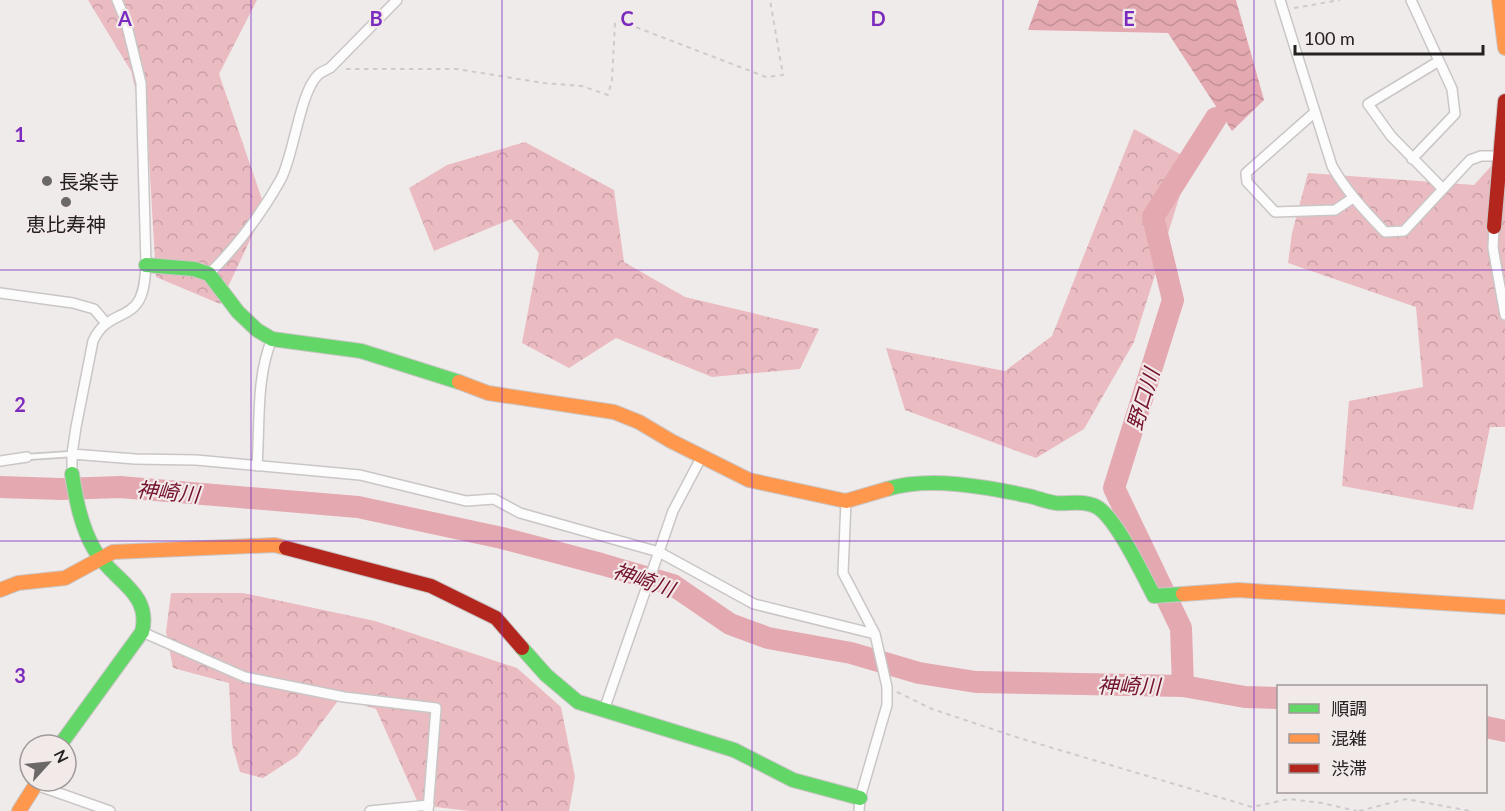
<svg xmlns="http://www.w3.org/2000/svg" width="1505" height="811" font-family="Lato,'Noto Sans JP',sans-serif">
<defs>
<pattern id="forest-crowns" width="20" height="18" patternUnits="userSpaceOnUse" patternTransform="scale(1.5)"><rect width="20" height="18" fill="#eabbc1"/><path d="M2 6a3 3 0 1 1 6 0M12 15a3 3 0 1 1 6 0" fill="none" stroke="#c9a0a6"/></pattern>
<pattern id="water-waves" width="16" height="10" patternUnits="userSpaceOnUse" patternTransform="scale(1.5)"><rect width="16" height="10" fill="#e3a8b0"/><path d="M0 5q4-4 8 0t8 0" fill="none" stroke="#c39097"/></pattern>
</defs>
<rect width="100%" height="100%" fill="#f0ebeb"/>
<path fill="url(#forest-crowns)" d="M88,0h169l-38,74 46,134 -45,96 -64,-27 -8,-135 -17,-71z
M1134,129l57,31 -57,182 -50,87 -48,29 -131,-48 -19,-62 119,23 47,-35z
M525,142l89,48 10,72 61,35 134,32 -19,40 -88,8 -96,-39 -47,30 -47,-25 17,-90 -28,-34 -77,32 -25,-63 38,-23z
M1505,151v276h-15l-17,83 -131,-24 7,-85 74,-14 -7,-80 -128,-44 4,-30 16,-60 166,12z
M171,593h72l132,28 142,47 44,39 14,70 -6,34h-100l-50,-6 -43,-96 -36,-11 -43,58 -34,22 -23,-6 -8,-28 -3,-61 -56,-15 -7,-36z"/>
<path fill="url(#water-waves)" d="M1039,0h197l28,100 -32,31 -64,-98 -140,-3z"/>
<g fill="none" stroke-linecap="round" stroke-linejoin="round">
<path stroke="#e3a8b0" stroke-width="22" d="M0,487l61,2 59,-2 238,20 144,31 99,26 72,21 57,39 38,14 83,15 68,20 57,9 207,4 62,11 33,1
M1183,686l-2,-58 -67,-140 59,-188 -20,-83 63,-99
M1486,727l19,4"/>
<g stroke="#cac6c6" stroke-width="8">
<path id="lane" d="M27,457l45,-3"/>
</g>
<g stroke="#cac6c6" stroke-width="12">
<path id="street" d="M1280,0l52,166c14,25 33,45 53,66l19,-1 66,-71 11,-4h21
M1411,0l41,89 3,25 -43,45
M1439,61l-71,43 23,32 52,53
M1315,112l-69,61 1,9 28,30 60,-2 18,-12
M1494,227l-1,21 12,67
M209,274c28,-28 53,-61 72,-95 13,-25 19,-87 37,-104 3,-3 8,-5 12,-7l67,-68
M0,293l73,10 21,6 12,14
M72,454l63,5 61,1 164,15 106,26 28,-2 26,14 139,39 95,52 121,30
M0,461l27,-4
M257,466c3,-41 -1,-90 15,-127
M72,474v-20l4,-27 17,-86c12,-27 34,-22 45,-39 7,-11 7,-26 8,-37l-5,-182 -15,-61 -9,-22
M846,501l-3,72 32,61 12,53v18l-27,93 -1,13
M142,632l103,45 99,20 92,11 -8,103
M604,710l69,-199 29,-55
M36,785l74,26
M370,811l59,-6"/>
</g>
<g stroke="#cac6c6" stroke-width="16">
<path id="fast" d="M146,265l48,4 15,5 29,38 19,18 15,9 89,12 98,31
M887,489c42,-13 100,-2 142,7 9,2 18,6 27,7 13,1 28,-3 41,4 19,11 46,68 57,89l29,-2
M522,648l24,27 32,27 156,48 59,30 67,18
M60,745l82,-113c10,-41 -31,-52 -48,-83 -13,-23 -18,-49 -22,-75"/>
</g>
<g stroke="#cac6c6" stroke-width="16">
<path id="slow" d="M1499,0l6,48
M459,382l29,11 126,19 25,10 32,19 78,39 97,21 41,-12
M0,590l18,-7 47,-5 48,-26 162,-7 11,3
M1183,594l55,-4 267,17
M19,811l19,-30"/>
</g>
<g stroke="#cac6c6" stroke-width="16">
<path id="jam" d="M1494,227l11,-126
M286,548l145,38 65,32 26,30"/>
</g>
<path stroke="#cdcbcb" stroke-width="2" stroke-dasharray="4.5 4.5" stroke-linecap="butt" d="M1294,8l46,-8
M346,69h111l86,14 39,3 26,9 4,-15 3,-57 5,-2 146,56 17,-2 -13,-75
M897,692l35,17 87,29 233,69 37,-8 33,4 35,8
M1359,811l47,-12 64,12"/>
<use href="#lane" stroke="#fdfcfc" stroke-width="4.5"/>
<use href="#street" stroke="#fdfcfc" stroke-width="9"/>
<use href="#fast" stroke="#63d668" stroke-width="14"/>
<use href="#slow" stroke="#ff974d" stroke-width="14"/>
<use href="#jam" stroke="#b3261e" stroke-width="14"/>
</g>
<path fill="none" stroke="#7b2cbf" stroke-width="1.5" stroke-opacity="0.55" d="M251,0v811M502,0v811M752,0v811M1003,0v811M1254,0v811M0,270h1505M0,541h1505"/>
<g fill="#6b6868" stroke="#f2e9e9" stroke-width="2">
<circle cx="47" cy="181" r="6"/>
<circle cx="66" cy="202" r="6"/>
</g>
<g text-anchor="middle" dominant-baseline="central" stroke-width="4.5" stroke-linejoin="round" paint-order="stroke">
<g font-size="20" fill="#242121" stroke="#f2e9e9" text-anchor="start">
<text x="59" y="181">長楽寺</text>
<text x="66" y="224" text-anchor="middle">恵比寿神</text>
</g>
<g font-size="21" font-style="italic" fill="#74132d" stroke="#f2e9e9">
<text transform="translate(1142 399) rotate(-73)">野口川</text>
<text transform="translate(168 491) rotate(5)">神崎川</text>
<text transform="translate(644 579) rotate(19)">神崎川</text>
<text transform="translate(1129 685) rotate(1)">神崎川</text>
</g>
</g>
<g font-size="20" text-anchor="middle" font-weight="bold" fill="#7b2cbf" stroke="#f2e9e9" stroke-width="4.5" stroke-linejoin="round" paint-order="stroke">
<text x="125" y="26">A</text>
<text x="376" y="26">B</text>
<text x="627" y="26">C</text>
<text x="878" y="26">D</text>
<text x="1129" y="26">E</text>
<text x="20" y="142">1</text>
<text x="20" y="412">2</text>
<text x="20" y="683">3</text>
</g>
<rect x="1277" y="685" width="210" height="108" fill="#f2e9e9" stroke="#a09999" stroke-width="1.5"/>
<rect x="1289" y="704" width="30" height="9" fill="#63d668" stroke="#a09999" stroke-width="1.5"/>
<text x="1331" y="715" font-size="18" fill="#242121">順調</text>
<rect x="1289" y="734" width="30" height="9" fill="#ff974d" stroke="#a09999" stroke-width="1.5"/>
<text x="1331" y="745" font-size="18" fill="#242121">混雑</text>
<rect x="1289" y="764" width="30" height="9" fill="#b3261e" stroke="#a09999" stroke-width="1.5"/>
<text x="1331" y="775" font-size="18" fill="#242121">渋滞</text>
<g transform="translate(48 763) rotate(63)"><circle r="28" fill="#f2e9e9" stroke="#a09999" stroke-width="1.5"/>
<path d="M0-4.5L10 22L0 15L-10 22Z" fill="#6b6868"/>
<text y="-9" font-size="16" font-weight="bold" text-anchor="middle" fill="#242121">N</text>
</g>
<path d="M1295 45v9h188v-9" fill="none" stroke="#242121" stroke-width="3"/>
<text x="1304" y="45" font-size="18" fill="#242121" stroke="#f2e9e9" stroke-width="4.5" paint-order="stroke">100 m</text>
</svg>
